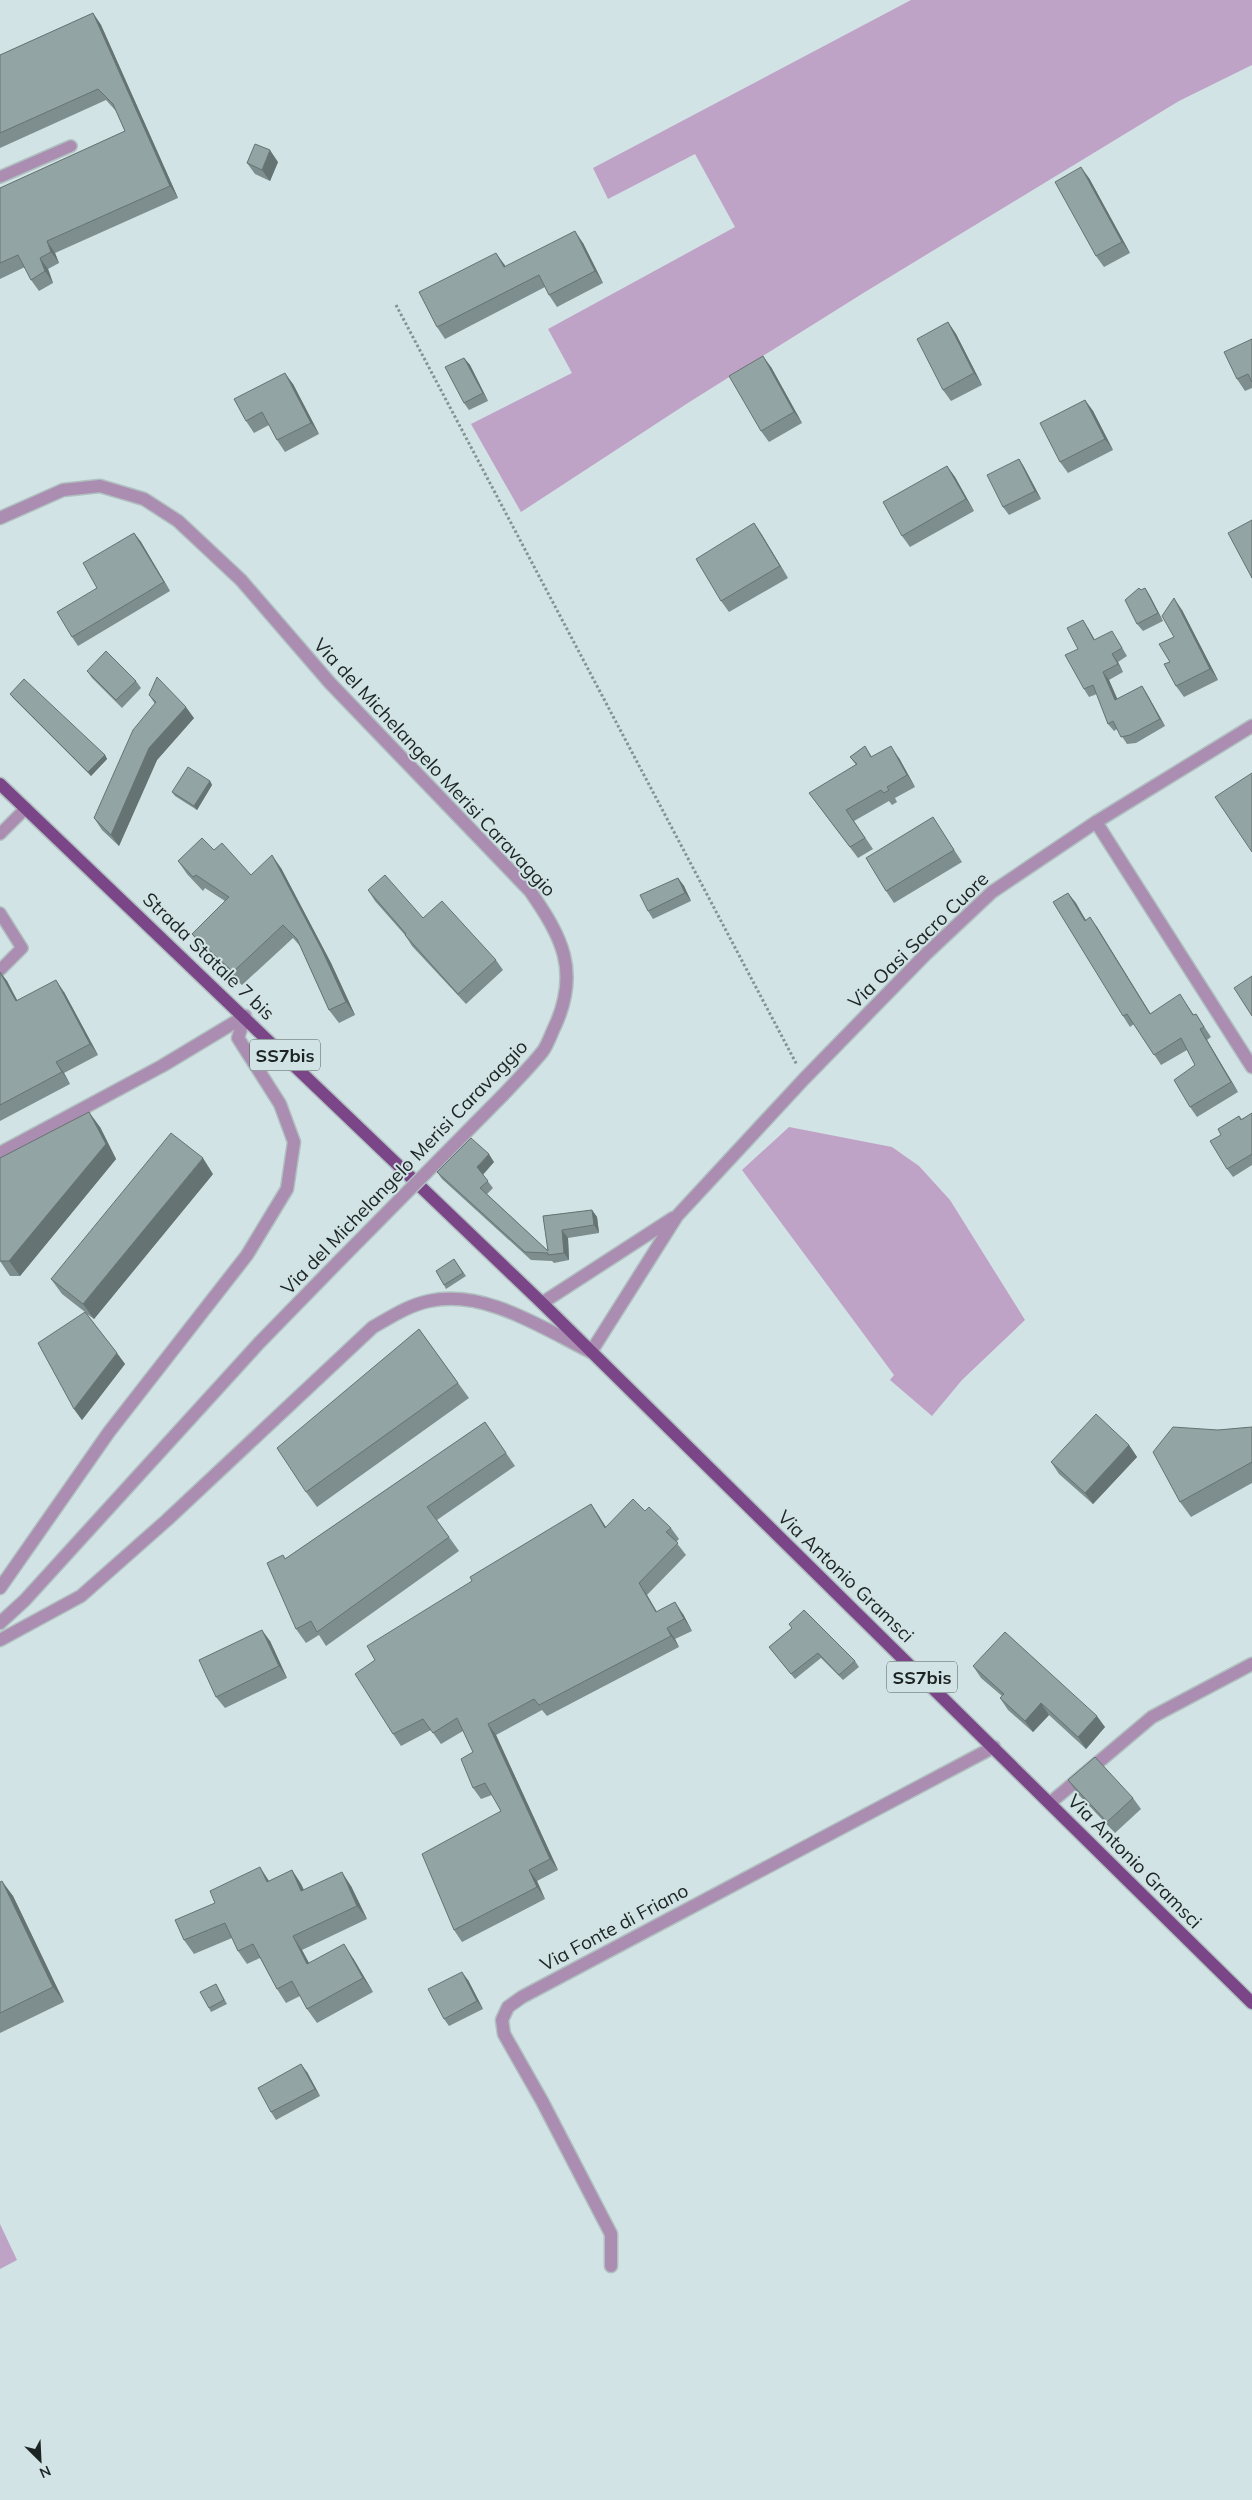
<svg xmlns="http://www.w3.org/2000/svg" width="1252" height="2500" font-family="Mulish,sans-serif">
<rect width="100%" height="100%" fill="#d1e3e4"/>
<path fill="#bfa3c6" d="M911,0h341v65l-73,36 -314,191 -174,109 -170,111 -50,-88 101,-51 -24,-44 187,-102 -40,-73 -87,45 -15,-31z
M789,1127l103,20 27,19 31,34 75,120 -63,60 -30,36 -42,-36 4,-5 -152,-205z
M0,2224l17,36 -17,9z"/>
<g fill="none" stroke-linecap="round" stroke-linejoin="round">
<g stroke="#b0c0c1" stroke-width="14">
<path id="service" d="M0,177l71,-31
M0,834l26,-26
M0,913l22,35 -22,22"/>
</g>
<g stroke="#b0c0c1" stroke-width="15">
<path id="minor" d="M1096,822l156,245
M0,1153l162,-87 83,-50
M1050,1803l102,-86 100,-53
M611,2266v-32l-69,-133 -38,-67 -2,-14 6,-13 14,-10 472,-250"/>
</g>
<g stroke="#b0c0c1" stroke-width="15">
<path id="tertiary" d="M0,518l63,-28 37,-4 44,13 34,22 63,59 89,103 200,208c32,46 50,80 25,135 -4,8 -7,18 -12,25 -12,15 -26,29 -39,43
M542,1303l131,-85
M0,1588l109,-156 138,-177 40,-66 7,-47 -14,-38 -42,-66 7,-22
M0,1623l25,-23 234,-257 81,-83
M0,1640l81,-44 86,-76 206,-193c18,-10 36,-22 56,-26 56,-12 113,27 162,51l86,-136 127,-137 121,-124 67,-63 104,-70 156,-96"/>
</g>
<g stroke="#b0c0c1" stroke-width="15">
<path id="primary" d="M0,784l542,519 710,700"/>
</g>
<path stroke="#849292" stroke-width="3" stroke-dasharray="2.5 2.5" stroke-linecap="butt" d="M396,305l401,760"/>
<use href="#service" stroke="#aa8db1" stroke-width="11"/>
<use href="#minor" stroke="#aa8db1" stroke-width="12"/>
<use href="#tertiary" stroke="#aa8db1" stroke-width="12"/>
<use href="#primary" stroke="#7b4687" stroke-width="12"/>
<g stroke="#b0c0c1" stroke-width="15" stroke-linecap="butt">
<path id="tertiary-bridge" d="M340,1260l164,-166"/>
</g>
<use href="#tertiary-bridge" stroke="#aa8db1" stroke-width="12"/>
</g>
<path fill="#7e8d8d" d="M93,13l8,12 77,173 -123,55 4,10 -11,6 5,14 -14,8 -8,-11 -6,-13 -25,12v-91l125,-57 -9,-20 -10,-11 -106,48v-93z
M278,162l-8,19 -15,-7 -8,-11z
M1089,178l41,75 -26,14 -8,-11z
M583,243l20,40 -46,24 -8,-12 -4,-8 -100,52 -8,-12 67,-63 2,3z
M948,322l8,12 26,51 -31,16 -8,-11z
M1252,339v49l-7,3 -8,-12z
M464,358l6,7 18,36 -19,9 -5,-7z
M771,367l31,56 -33,19 -8,-11z
M293,384l26,50 -34,18 -8,-12 -8,-15 -15,8 -8,-12z
M1085,400l8,11 20,39 -45,23 -8,-11z
M1019,459l5,8 17,32 -32,16 -6,-8z
M947,466l8,11 19,34 -64,36 -8,-11z
M754,523l8,12 26,43 -59,34 -8,-11z
M134,533l7,9 29,49 -92,55 -6,-9 25,-49z
M1145,588l5,8 13,25 -20,10 -6,-7 4,-34z
M1182,610l36,70 -34,17 -8,-11 -6,-24 4,-25z
M1088,628l7,12 22,-1 10,17 -9,6 5,10 -14,8 8,19 25,-13 5,8 18,32 -29,17 -9,1 -10,-15 -3,2 -6,-7 -11,-30 -8,3 -5,-8 -6,-40z
M87,671l49,10 5,7 -19,20 -30,-30z
M10,694l95,61 2,4 -16,17 -78,-78z
M149,695l45,23 -37,42 -38,86 -17,-16 -8,-12 61,-114z
M865,746l7,11 27,1 16,29 -20,11 2,4 -5,3 -3,-4 -35,20 19,28 -15,9 -49,-65 47,-28 -6,-8z
M210,781l2,4 -15,25 -22,-14 -3,-4z
M933,817l29,45 -68,41 -8,-12z
M214,850l37,25 30,-7 50,95 24,52 -16,8 -10,-13 -29,-64 -7,-8 -51,47 -41,-38 -9,-13 33,-33 -20,-13 -2,3 -16,-17 -9,-13z
M678,878l6,8 7,15 -38,18 -5,-8z
M368,890l55,28 73,42 7,10 -37,34 -54,-58 -7,-11 -30,-34z
M1068,893l18,27 11,7 53,87 37,-9 7,10 2,-1 15,23 -4,3 31,52 -41,25 -7,-10 5,-42 -8,-15 -26,15 -27,-41 -4,3 -7,-11z
M0,972l7,9 10,20 47,-9 34,63 -34,18 6,11 -70,37z
M1252,1113v52l-19,12 -6,-8 -6,-34 18,-19 3,3z
M100,1127l16,32 -96,117h-10l-10,-15z
M494,1162l-11,13 10,13 -6,6 61,57 -5,-35 49,-6 5,7 2,16 -31,5 1,22 -15,3 -2,-2 -21,-1 -89,-81 -5,-7z
M213,1174l-119,145 -7,-5 38,50 -43,56 -8,-11 11,-97 -23,-18 -11,-15z
M454,1259l12,17 -20,13 -2,-4z
M419,1329l50,69 -152,109 -11,-15z
M485,1422l30,44 -78,54 22,31 -133,95 -7,-11 -13,8 -10,-14 -13,-74 2,4z
M1252,1427v56l-61,34 -11,-15 38,-72z
M1129,1445l8,12 -44,47 -34,-30 -8,-12z
M591,1504l15,23 39,-16 26,17 8,11 -3,3 10,13 -39,40 10,17 26,2 9,17 -17,8 4,8 -132,69 -5,-6 -46,25 62,135 -21,11 8,18 -83,43 -8,-12 47,-119 -9,-16 -11,4 -8,-11v-36l-10,-21 -22,13 -10,-14 -30,16 -8,-12 79,-153z
M789,1624l66,37 4,6 -16,13 -22,-22 -26,21 -26,-32 23,-19z
M270,1641l17,37 -62,30 -9,-11z
M973,1666l132,61 -19,22 -37,-34 -16,17 -25,-22 -8,-12 2,-2 -21,-18z
M1068,1780l65,18 8,11 -26,24 -39,-41z
M292,1870l9,14 3,6 47,-4 16,33 -65,31 7,13 44,-5 20,34 -56,31 -10,-14 -7,-13 -14,7 -9,-14 -17,-31 -13,6 -9,-13 -6,-13 -38,16 -10,-14 85,-59z
M0,1882l13,14 51,106 -64,31z
M468,1980l15,29 -34,17 -5,-7z
M216,1984l11,20 -16,8 -2,-4z
M307,2072l13,24 -44,24 -5,-8z"/>
<path fill="#667373" d="M93,13l8,12 77,173 -8,-12z
M270,150l8,12 -8,19 -8,-11z
M1081,167l8,11 41,75 -8,-11z
M575,231l8,12 20,40 -8,-12z
M47,241l8,12 4,10 -8,-11z
M496,253l8,11 8,15 -8,-12z
M40,258l8,11 5,14 -8,-12z
M948,322l8,12 26,51 -8,-12z
M763,356l8,11 31,56 -8,-11z
M464,358l6,7 18,36 -5,-8z
M285,373l8,11 26,50 -8,-11z
M1085,400l8,11 20,39 -8,-11z
M1019,459l5,8 17,32 -6,-8z
M947,466l8,11 19,34 -8,-12z
M754,523l8,12 26,43 -8,-12z
M134,533l7,9 29,49 -6,-9z
M1145,588l5,8 13,25 -5,-8z
M1174,598l8,12 36,70 -8,-11z
M1083,620l5,8 11,20 -5,-8z
M1112,654l6,8 5,10 -5,-8z
M1103,672l6,8 12,27 -6,-7z
M1142,686l5,8 18,32 -5,-7z
M186,707l8,11 -37,42 -38,86 -8,-11 38,-87z
M891,746l8,12 16,29 -8,-12z
M105,755l2,4 -16,17 -3,-4z
M210,781l2,4 -15,25 -3,-4z
M272,855l9,13 50,95 24,52 -9,-13z
M678,878l6,8 7,15 -6,-8z
M1068,893l8,10 16,28 -7,-10z
M1090,917l7,10 60,97 -7,-10z
M0,972l7,9 17,32 -8,-12z
M56,980l8,12 34,63 -8,-11z
M1200,1029l7,11 31,52 -7,-10z
M56,1062l8,11 6,11 -8,-12z
M89,1112l11,15 16,32 -96,117 -11,-15z
M489,1154l5,8 -12,13 -5,-8z
M203,1158l10,16 -119,145 -11,-15z
M592,1210l5,7 2,16 -5,-8z
M562,1230l6,8 1,22 -5,-7z
M117,1353l8,11 -43,56 -8,-11z
M1129,1445l8,12 -44,47 -8,-11z
M591,1504l8,12 14,23 -8,-11z
M639,1583l8,12 17,29 -8,-12z
M675,1602l8,12 9,17 -8,-12z
M667,1628l8,11 4,8 -8,-11z
M262,1630l8,11 17,37 -8,-12z
M1041,1703l8,12 -16,17 -8,-11z
M1097,1716l8,11 -19,22 -8,-12z
M488,1724l8,11 62,135 -8,-11z
M260,1867l9,14 -2,1z
M292,1870l9,14 10,21 -10,-14z
M529,1870l8,11 8,18 -8,-12z
M342,1872l9,14 16,33 -10,-13z
M2,1881l11,15 51,106 -11,-15z
M293,1936l9,14 15,28 -10,-14z
M344,1944l9,14 20,34 -10,-14z
M462,1972l6,8 15,29 -6,-8z
M301,2064l6,8 13,24 -5,-7z"/>
<path fill="#92a4a4" stroke="#667373" d="M93,13l77,173 -123,55 4,11 -11,6 5,13 -14,9 -13,-25 -18,8v-75l125,-57 -12,-27 -15,-15 -98,44v-78z
M255,144l15,6 -8,20 -15,-7z
M1081,167l41,75 -26,14 -41,-74z
M575,231l20,40 -46,24 -10,-20 -102,52 -18,-35 77,-39 8,14z
M948,322l26,51 -31,17 -26,-51z
M1252,339v43l-4,-8 -11,5 -13,-27z
M763,356l31,56 -33,19 -32,-55z
M464,358l19,35 -19,10 -19,-36z
M285,373l26,50 -34,17 -15,-28 -16,9 -12,-22z
M1085,400l20,39 -45,23 -20,-39z
M1019,459l16,32 -32,16 -16,-32z
M947,466l19,33 -64,37 -19,-34z
M1252,520v58l-24,-45z
M754,523l26,43 -59,35 -25,-42z
M134,533l30,49 -92,55 -15,-25 40,-24 -14,-25z
M1139,588l2,2 4,-2 13,25 -21,11 -12,-24z
M1174,598l36,71 -34,17 -12,-22 6,-2 -11,-18 15,-7 -12,-21z
M1083,620l11,20 18,-9 10,17 -10,6 6,10 -15,8 12,28 27,-14 18,33 -30,16 -9,2 -8,-16 -5,3 -15,-39 -9,4 -19,-34 13,-6 -11,-21z
M106,651l30,30 -20,19 -29,-29z
M157,677l29,30 -37,41 -38,87 -17,-17 39,-88 23,-28 -7,-7z
M24,679l81,76 -17,17 -78,-78z
M865,746l6,11 20,-11 16,29 -20,12 2,3 -5,3 -3,-3 -35,20 19,28 -15,9 -41,-54 48,-29 -7,-7z
M188,767l22,14 -16,25 -22,-14z
M1252,773v79l-37,-55z
M933,817l21,33 -68,41 -20,-33z
M202,838l12,12 8,-7 29,32 21,-20 50,95 24,52 -17,8 -32,-71 -14,-14 -50,47 -41,-38 37,-37 -33,-22 -3,2 -15,-16z
M385,875l38,43 19,-17 54,59 -38,34 -53,-59 1,-1 -38,-44z
M678,878l7,15 -37,18 -8,-16z
M1068,893l17,28 5,-4 60,97 30,-20 13,21 3,-1 8,13 -4,2 31,53 -41,25 -16,-27 21,-15 -14,-27 -27,17 -27,-41 -4,2 -70,-114z
M0,972l16,29 40,-21 34,64 -34,18 6,10 -62,33z
M1252,976v40l-18,-28z
M89,1112l17,32 -97,117h-9v-103z
M1252,1113v41l-25,15 -17,-28 11,-6 -3,-6 21,-13 2,4z
M171,1133l32,25 -120,146 -32,-25z
M471,1138l18,16 -12,13 11,14 -8,7 68,63 -5,-35 49,-6 2,15 -32,5 2,23 -16,2v-2l-23,-1 -88,-80z
M454,1259l9,14 -19,12 -8,-14z
M85,1312l32,41 -43,56 -36,-66z
M419,1329l39,54 -152,109 -29,-44z
M1096,1414l33,31 -44,48 -34,-31z
M485,1422l21,31 -79,54 22,30 -132,95 -6,-11 -15,8 -29,-66 16,-8 2,4z
M1173,1427l45,3 34,-3v35l-72,40 -27,-50z
M633,1499l12,12 4,-4 22,21 -5,4 12,11 -39,40 17,29 19,-10 9,17 -17,9 4,8 -132,69 -5,-6 -46,25 62,135 -21,11 8,17 -83,43 -32,-76 79,-43 -16,-28 -12,5 -12,-29 12,-7 -16,-34 -24,15 -10,-14 -30,15 -38,-60 20,-14 -8,-14 105,-65 -2,-4 121,-73 14,24z
M804,1610l51,51 -16,14 -21,-22 -27,21 -22,-27 23,-19 -3,-4z
M262,1630l17,36 -63,31 -17,-37z
M1005,1632l92,84 -19,21 -37,-34 -16,18 -25,-23 4,-4 -31,-28z
M1095,1757l38,41 -26,24 -39,-42z
M260,1867l7,15 25,-12 9,21 41,-19 15,34 -64,30 14,28 37,-20 19,34 -56,31 -15,-28 -15,8 -24,-45 -15,7 -13,-28 -41,17 -9,-20 40,-17 -5,-12z
M2,1881l51,106 -53,26v-131z
M462,1972l15,29 -33,18 -16,-30z
M216,1984l8,16 -15,8 -9,-16z
M301,2064l14,25 -44,23 -13,-24z"/>
<g text-anchor="middle" dominant-baseline="central" stroke-width="4" stroke-linejoin="round" paint-order="stroke">
<g fill="#d1e3e4" stroke="#525d5d" stroke-width="1">
<rect x="250" y="1039.5" width="70" height="31" rx="4"/>
<rect x="887" y="1661.5" width="70" height="31" rx="4"/>
</g>
<g font-size="18" font-weight="bold" fill="#1c2323">
<text x="285" y="1055">SS7bis</text>
<text x="922" y="1677">SS7bis</text>
</g>
<g font-size="19" fill="#1c2323" stroke="#d1e3e4">
<text transform="translate(435 767) rotate(47)">Via del Michelangelo Merisi Caravaggio</text>
<text transform="translate(918 940) rotate(-44)">Via Oasi Sacro Cuore</text>
<text transform="translate(209 956) rotate(44)">Strada Statale 7 bis</text>
<text transform="translate(404 1167) rotate(-46)">Via del Michelangelo Merisi Caravaggio</text>
<text transform="translate(846 1576) rotate(44)">Via Antonio Gramsci</text>
<text transform="translate(1135 1861) rotate(45)">Via Antonio Gramsci</text>
<text transform="translate(614 1927) rotate(-28)">Via Fonte di Friano</text>
</g>
</g>
<g transform="translate(40 2460) rotate(156)" stroke="#d1e3e4" stroke-width="4" paint-order="stroke">
<path d="M0-4L9 19L0 12L-9 19Z" fill="#1c2323"/>
<text y="-8" font-size="14" font-weight="bold" text-anchor="middle" fill="#1c2323">N</text>
</g>
</svg>
